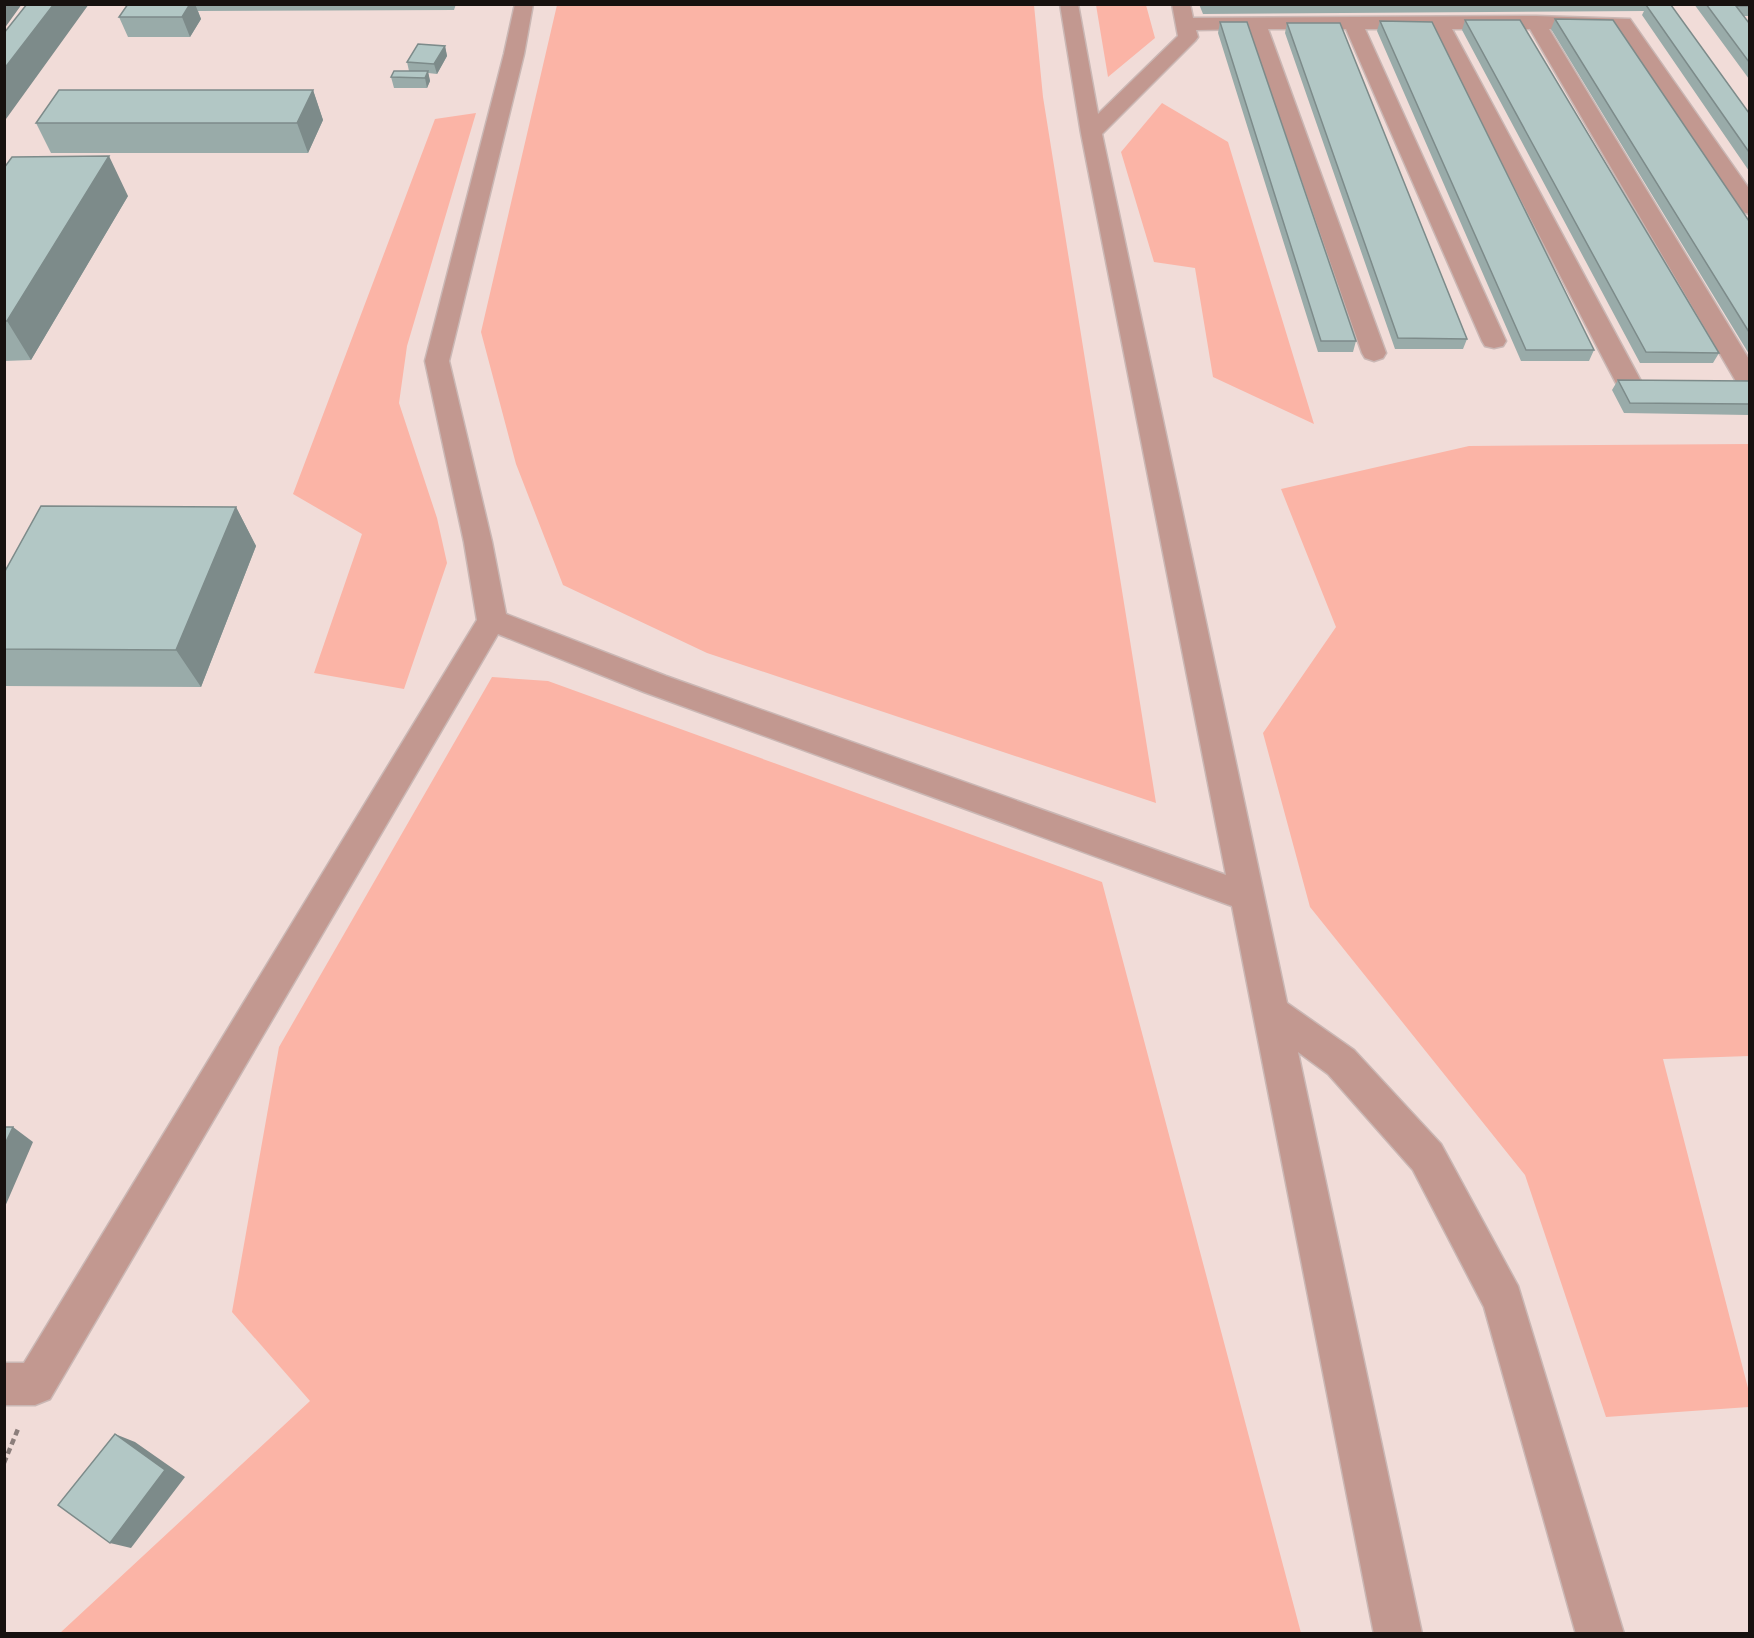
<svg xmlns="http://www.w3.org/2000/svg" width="1754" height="1638" font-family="Arial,sans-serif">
<rect width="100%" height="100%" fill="#f1dcd8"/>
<path fill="#fbb4a6" d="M557,5h477l9,92 113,706 -449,-150 -144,-68 -47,-121 -35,-132z
M1096,5h50l9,33 -47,39z
M1162,103l66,39 86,282 -101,-47 -18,-109 -41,-6 -33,-110z
M476,113l-69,233 -8,57 38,115 10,45 -43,126 -90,-16 48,-139 -69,-40 142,-375z
M1749,444v612l-86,3 86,333v15l-143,10 -81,-242 -215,-268 -47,-174 73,-106 -55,-138 188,-43z
M492,677l56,4 554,201 199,751h-1241l250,-232 -78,-89 47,-265z"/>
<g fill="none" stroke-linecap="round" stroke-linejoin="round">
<g stroke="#cab7b4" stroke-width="3">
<path id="minor" d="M515,4h18l-9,50 -75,307 43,181 14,72 160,62 560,199 -145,-742 -21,-129h18l20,110 80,-78 -6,-32h18l3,14 343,-2 94,3 120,171v24l-8,-2 -125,-183h-68l201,332v30l-9,-2 -4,-6 -207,-354h-78l190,354 -4,6 -9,2 -9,-2 -4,-6 -184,-354h-67l141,312 -3,5 -9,2 -9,-2 -3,-5 -136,-312h-78l118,324 -3,5 -9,3 -9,-3 -3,-5 -113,-324 -53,1 2,7 -3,4 -93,93 185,869 67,47 87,94 77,142 106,348h-48l-92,-327 -71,-137 -85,-96 -30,-22 124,582h-48l-142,-728 -588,-214 -146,-58 -448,765 -15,6h-31v-42h20l453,-743 -13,-78 -39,-181 79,-307z"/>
</g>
<path stroke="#8c7e7b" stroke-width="4.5" stroke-dasharray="6 4" stroke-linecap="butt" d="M4,1463l14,-34"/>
<use href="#minor" fill="#c29890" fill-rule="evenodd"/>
</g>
<path fill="#99aba9" d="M128,4h328l-2,6 -256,1 3,8 -11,18h-62l-9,-20z
M1199,4h469l81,109v58l-107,-156 2,-4 -441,3z
M1694,4h55v12h-6l6,7v56z
M1555,19l194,202v133l-198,-325z
M1465,20l254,333 -6,10h-73l-178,-333z
M1380,21l214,329 -5,11h-68l-144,-330z
M1220,22l136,319 -3,11h-35l-100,-319z
M1287,23l180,316 -4,10h-68l-110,-316z
M445,46l2,10 -10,18 -9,-1 2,8 -3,7h-33l-3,-11 18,-6 -2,-9z
M313,90l10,30 -15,33h-257l-15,-30z
M4,168l124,28 -97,164 -27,1z
M1618,380l131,1v34l-125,-2 -12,-23z
M236,507l20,39 -55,141 -197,-1v-113z"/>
<path fill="#7d8b8a" d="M4,4h18l-18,25z
M54,4h35l-83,115 -2,-3v-47z
M190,4h5l6,15 -11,18 -8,-20z
M445,46l2,10 -10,18 -3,-10z
M428,71l2,10 -3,7 -2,-10z
M313,90l10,30 -15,33 -11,-30z
M109,156l19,40 -97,164 -24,-39z
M236,507l20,39 -55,141 -25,-37z
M13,1127l20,15 -29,67v-63z
M115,1434l20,8 50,35 -54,71 -21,-5z"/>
<path fill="#b2c7c5" stroke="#7d8b8a" stroke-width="1.5" d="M27,4h27l-50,65v-36z
M128,4h62l-8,13h-63z
M1706,4h43v2h-13l13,17v39z
M1646,5h25l78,108v39z
M1555,19l58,1 136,201v111z
M1465,20h55l199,333 -73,-1z
M1380,21l52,1 162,328h-68z
M1220,22h27l109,319h-35z
M1287,23h53l127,316 -69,-1z
M418,44l27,2 -11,18 -27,-2z
M394,71h34l-3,7 -34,-1z
M59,90h254l-16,33h-261z
M109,156l-102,165h-3v-153l8,-11z
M1618,380l131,1v23l-119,-1z
M41,506l195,1 -60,143 -172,-1v-76z
M4,1127h9l-9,19z
M115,1434l50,36 -55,73 -52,-38z"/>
<rect width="1754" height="1638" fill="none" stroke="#17110f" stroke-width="12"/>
</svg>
